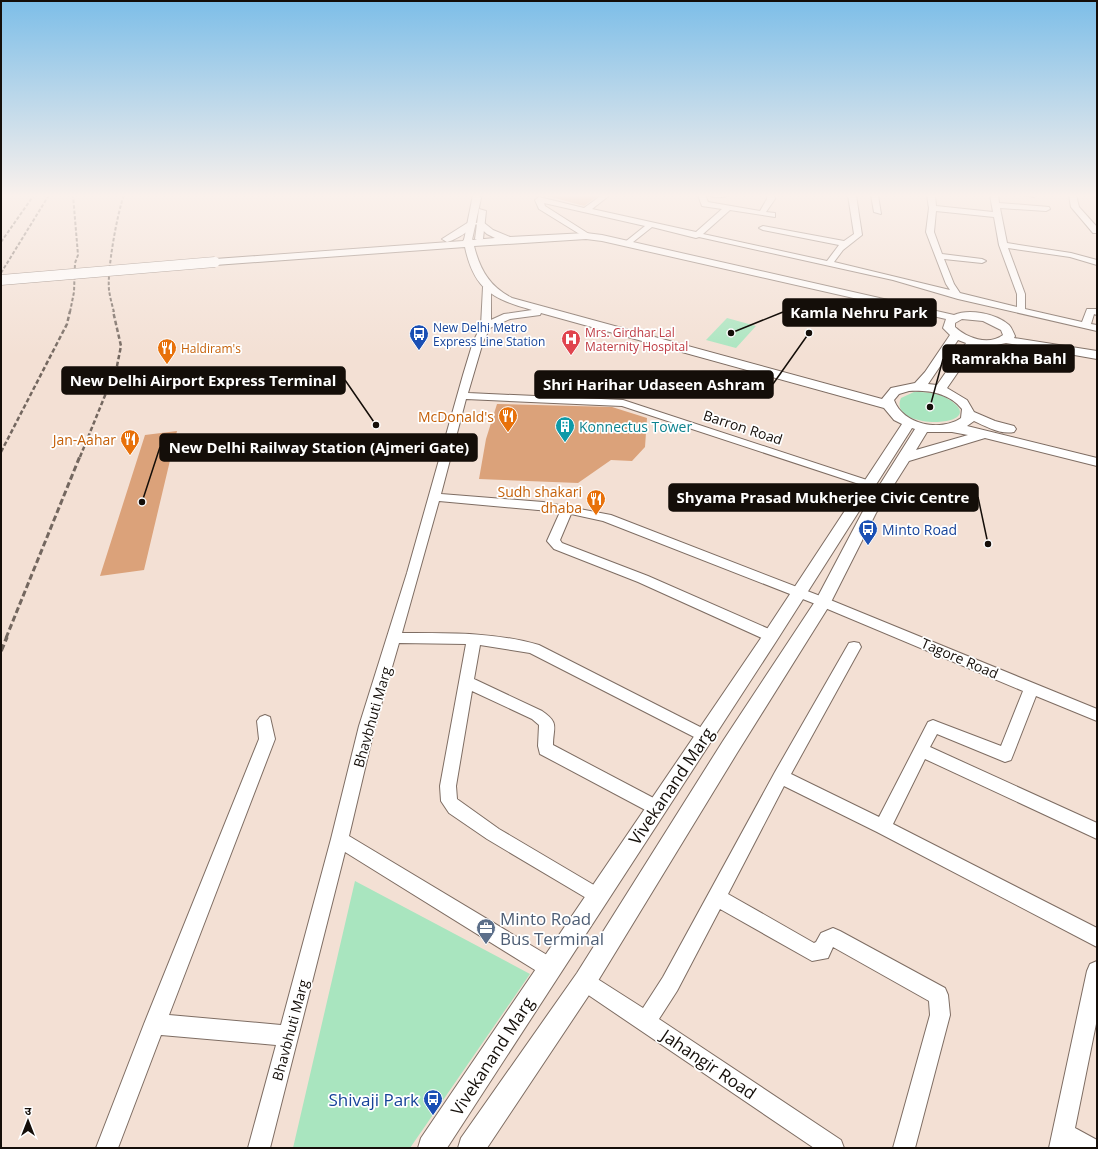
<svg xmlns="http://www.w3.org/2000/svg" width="1098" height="1149" font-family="'Open Sans','Noto Sans Devanagari',sans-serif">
<rect width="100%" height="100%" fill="#f3e0d4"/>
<path fill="#a9e5bf" d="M727,318l29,8 -20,22 -30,-8z
M914,392c13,0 26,1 36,8 42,28 -64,31 -49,-2z
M355,881l175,93 -120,174h-117z"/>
<path fill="#dba27a" d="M544,195h55l-15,11z
M497,404l115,3 35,11 -2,29 -13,14 -21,-1 -33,23 -99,-4 7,-40z
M177,431l-33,139 -44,6 45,-141z"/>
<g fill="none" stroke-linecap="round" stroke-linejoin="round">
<g stroke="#7e6d63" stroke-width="2">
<path id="minor" d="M473,195h7l1,3 -9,42 -4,2 -4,-2z
M602,195h8l-18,14 104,23 26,-23 -20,-3 -4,-11h7l3,7 52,9 7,-12v-4h7l1,4 -9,13 9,1v4l-45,-7 -27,24 124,27 12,-16 -76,-15 -4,-2 4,-2 81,15 10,-7 -6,-39h8l6,40 -19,15 -9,12 116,28 -4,-6 -20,-52 3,-24 -2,-13h8l1,11 57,6 -3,-17h8l1,8 50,4 1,2 -4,2 -46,-3 7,35 64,10 26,7v5l-27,-8 -62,-9 17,46v15l57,13 5,-13h10v6l-3,-1 -3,10 6,1v6l-139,-32 -65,-19 -194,-43 -3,1 -44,-11 -24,19h-3v-4l20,-16 -101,-23 1,3 44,28v4h-3l-47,-29 -4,-9 4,-3 45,11zM936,211l58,6 5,28 18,49v13l-57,-14 -6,-9 -10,-25 38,4 4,-2 -4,-2 -40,-5 -8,-22z
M708,195h21c-5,3 -16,3 -21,0z
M871,195h7l3,19 -7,-2z
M1024,195h13l-3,2z
M1069,195h7l3,12 18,20v6h-4l-22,-26z
M1092,195h5v3z
M479,209l7,2 -3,28 -4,2 -4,-2z
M487,284l4,3v39l-8,16 -15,51 155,7 250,82 2,2 -2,2h-8l-243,-80 -156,-7 -25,95 102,8 68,13 217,84 269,110v12l-61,-25 -23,59 -2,5 -6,2 -68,-28 -7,13 167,76v16l-172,-80 -32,65 204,104v19l-220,-115 -93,-46 -56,108 86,49 2,-1 5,-9 12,-5 7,3 105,57 3,7 2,20 -35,133h-22l37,-133 -1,-14 -96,-54 -5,11 -16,3 -92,-52 -43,82 -18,28 182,121 3,8h-30l-236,-160 -3,-7 3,-7 7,-3 58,37 20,-31 112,-205 74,-129 5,-1 5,1 2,4 -70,127 88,43 49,-95 5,-2 5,2 63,24 22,-55 -205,-86 -215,-84 -32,-7 -11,26 2,3 86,33 128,56 2,4 -2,4 -5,1 -5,-1 -128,-58 -84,-33 -7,-8 13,-29 -121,-11 -37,132c46,0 92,-1 137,12l171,87 3,4 -3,4 -5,2 -5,-2 -170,-87 -50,-8 -6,34 68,32c18,12 11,16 11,34l110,58 2,5 -2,5 -6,2 -6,-2 -111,-59 -2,-8 1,-21 -7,-6 -60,-28 -16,95 1,13 42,30 105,62 3,6 -3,6 -6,2 -111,-66 -38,-26 -8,-12 -1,-15 26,-142 -67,-1 -24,83 -26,110 208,125 3,7 -3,7 -7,3 -7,-3 -198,-123 -75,296h-22l28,-103 -115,-10 -43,113h-22l48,-124 115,-285 -2,-18 3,-4 5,-2 5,2 5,22 -106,276 112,10 50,-186 28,-113 48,-153 56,-198 10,-33 8,-16 2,-39z
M1097,961v58l-22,109 22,12v8h-48l38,-177 3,-7z"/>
</g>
<g stroke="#7e6d63" stroke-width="2">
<path id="major" d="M472,220l4,3 7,-1 10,8 17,7 76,-4 16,2 352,80c15,-7 43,-1 55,10 3,3 4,7 6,11l-1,2 83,13v8l-91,-16 -19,4 -11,-1 -29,42 20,12 7,12 21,9 19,5 2,3 -2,3c-13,3 -29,-6 -40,-11l-7,5 130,32v8l-112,-28 -76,23 -33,52 -47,93 -92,147 -144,236 -106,159h-29l3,-10 116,-165 146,-232 93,-141 46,-87 53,-84 -3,-1 -135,212 -330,508h-29l3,-10 344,-506 137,-208 -8,-4 -10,-12 -343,-95 -1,2 -30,4 -20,9h-8l-2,-2 2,-2 22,-10 28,-4c-39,-11 -58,-20 -67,-63l-250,18 -5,-3 5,-3 248,-18 2,-3 3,-1 5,3 22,-2 -8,-4 -11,-10c-9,8 -18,15 -29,18l-5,-3zM586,239l16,2 344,78 -3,9 7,7 -25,37 -10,11 -24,5 -9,11 -370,-101c-22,-11 -32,-28 -38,-52zM962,319l21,2 18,9 2,5c-15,11 -36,3 -48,-8v-4zM958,340l8,3 -29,42 -9,-1zM909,391c20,-1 40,2 53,18l-1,9c-20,14 -58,7 -67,-18l5,-6zM927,432h25l16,3 -52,15z"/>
</g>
<use href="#minor" fill="#fff" fill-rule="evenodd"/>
<use href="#major" fill="#fff" fill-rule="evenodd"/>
<path stroke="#73675f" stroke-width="2" stroke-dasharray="3.5 2" stroke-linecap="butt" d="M1,242l33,-47
M1,273l48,-78
M70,312l4,-20 1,-29 3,-8 -5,-60
M114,312c-2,-7 -4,-15 -5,-22 -2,-20 8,-76 15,-95"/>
<path stroke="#73675f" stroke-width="2.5" stroke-dasharray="4.5 2.5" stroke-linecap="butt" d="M1,452l66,-128 3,-13
M80,457l37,-91 4,-20 -8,-35"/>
<path stroke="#73675f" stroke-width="3" stroke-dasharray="6 3" stroke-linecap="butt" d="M6,638l74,-182"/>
<path stroke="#73675f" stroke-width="3.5" stroke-dasharray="7 3.5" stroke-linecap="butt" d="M1,651l6,-14"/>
<g stroke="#7e6d63" stroke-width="11" stroke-linecap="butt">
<path id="major-bridge" d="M1,280l214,-18"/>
</g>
<use href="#major-bridge" stroke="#fff" stroke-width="10"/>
</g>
<linearGradient id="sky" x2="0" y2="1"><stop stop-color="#7dbee8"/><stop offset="0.55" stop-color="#faf1ec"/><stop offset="1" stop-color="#faf1ec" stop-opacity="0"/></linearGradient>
<rect width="1098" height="356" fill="url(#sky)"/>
<defs>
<g id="bus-pin" transform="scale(1)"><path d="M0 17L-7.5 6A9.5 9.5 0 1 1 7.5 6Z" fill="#1a4fb4" stroke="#fff"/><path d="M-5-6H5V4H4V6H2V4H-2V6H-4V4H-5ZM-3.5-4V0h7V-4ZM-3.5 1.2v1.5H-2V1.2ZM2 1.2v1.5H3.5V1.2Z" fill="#fff"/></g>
<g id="hospital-pin" transform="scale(1)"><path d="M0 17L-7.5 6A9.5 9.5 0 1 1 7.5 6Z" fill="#e0444e" stroke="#fff"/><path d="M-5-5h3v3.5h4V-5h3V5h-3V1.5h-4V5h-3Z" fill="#fff"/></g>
<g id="restaurant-pin" transform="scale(1)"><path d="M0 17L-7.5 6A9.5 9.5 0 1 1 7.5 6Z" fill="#e8710a" stroke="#fff"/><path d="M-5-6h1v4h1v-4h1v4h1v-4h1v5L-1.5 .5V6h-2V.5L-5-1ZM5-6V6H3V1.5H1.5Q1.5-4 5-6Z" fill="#fff"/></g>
<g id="building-pin" transform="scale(1)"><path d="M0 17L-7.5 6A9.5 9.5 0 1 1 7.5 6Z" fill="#0f9aa8" stroke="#fff"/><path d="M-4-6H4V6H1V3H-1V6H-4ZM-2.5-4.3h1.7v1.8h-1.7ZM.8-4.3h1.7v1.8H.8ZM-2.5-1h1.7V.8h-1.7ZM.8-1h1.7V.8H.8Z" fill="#fff"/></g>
<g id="office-pin" transform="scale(1)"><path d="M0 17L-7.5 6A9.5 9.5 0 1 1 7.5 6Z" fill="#5c6f8a" stroke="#fff"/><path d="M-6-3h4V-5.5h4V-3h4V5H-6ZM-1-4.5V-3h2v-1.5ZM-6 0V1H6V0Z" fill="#fff"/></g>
</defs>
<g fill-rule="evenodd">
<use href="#bus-pin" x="419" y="334"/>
<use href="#hospital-pin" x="571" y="339"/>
<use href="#restaurant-pin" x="167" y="348"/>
<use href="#restaurant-pin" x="508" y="416"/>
<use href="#building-pin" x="565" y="426"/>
<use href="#restaurant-pin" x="130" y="439"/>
<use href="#restaurant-pin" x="596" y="499"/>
<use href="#bus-pin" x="868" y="529"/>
<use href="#office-pin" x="486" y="928"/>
<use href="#bus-pin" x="433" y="1099"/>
</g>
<g text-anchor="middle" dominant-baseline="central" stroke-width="3.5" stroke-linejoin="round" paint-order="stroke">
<g font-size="12" fill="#164399" stroke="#fff" text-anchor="start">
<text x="433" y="327">New Delhi Metro<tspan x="433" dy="14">Express Line Station</tspan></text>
</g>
<g font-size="12" fill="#be3a42" stroke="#fff" text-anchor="start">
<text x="585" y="332">Mrs. Girdhar Lal<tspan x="585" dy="14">Maternity Hospital</tspan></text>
</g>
<g font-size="12" fill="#c56008" stroke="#fff" text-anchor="start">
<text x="181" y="348">Haldiram's</text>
</g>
<g font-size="14" fill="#c56008" stroke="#fff" text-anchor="end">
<text x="494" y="416">McDonald's</text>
<text x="116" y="439">Jan-Aahar</text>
<text x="582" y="491">Sudh shakari<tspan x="582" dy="16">dhaba</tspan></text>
</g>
<g font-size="14" fill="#0d838f" stroke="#fff" text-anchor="start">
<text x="579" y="426">Konnectus Tower</text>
</g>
<g font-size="14" fill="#140e09" stroke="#fff">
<text transform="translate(743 427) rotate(18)">Barron Road</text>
<text transform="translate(960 658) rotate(23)">Tagore Road</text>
<text transform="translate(372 717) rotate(-74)">Bhavbhuti Marg</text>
<text transform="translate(290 1030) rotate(-75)">Bhavbhuti Marg</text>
</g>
<g font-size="14" fill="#164399" stroke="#fff" text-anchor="start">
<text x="882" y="529">Minto Road</text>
</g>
<g font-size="17" fill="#140e09" stroke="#fff">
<text transform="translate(671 786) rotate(-56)">Vivekanand Marg</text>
<text transform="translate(492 1056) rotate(-57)">Vivekanand Marg</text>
<text transform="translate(709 1064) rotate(34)">Jahangir Road</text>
</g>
<g font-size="17" fill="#4e5e75" stroke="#fff" text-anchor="start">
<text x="500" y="918">Minto Road<tspan x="500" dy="20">Bus Terminal</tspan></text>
</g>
<g font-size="17" fill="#164399" stroke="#fff" text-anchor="end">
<text x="419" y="1099">Shivaji Park</text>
</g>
</g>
<path fill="none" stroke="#140e09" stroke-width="1.5" d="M731 333L783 312M930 407L943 359M376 425L345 380M809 333L773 384M142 502L160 447M988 544L978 497"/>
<g fill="#140e09" stroke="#fff" stroke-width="1.5">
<circle cx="731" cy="333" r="4"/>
<circle cx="930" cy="407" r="4"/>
<circle cx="376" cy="425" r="4"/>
<circle cx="809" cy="333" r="4"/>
<circle cx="142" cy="502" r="4"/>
<circle cx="988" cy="544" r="4"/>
</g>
<g fill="#140e09" stroke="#140e09" stroke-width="1.5">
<rect x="783" y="299" width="153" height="27" rx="4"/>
<rect x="943" y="345" width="131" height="27" rx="4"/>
<rect x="62" y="367" width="283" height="27" rx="4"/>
<rect x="535" y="371" width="238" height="27" rx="4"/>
<rect x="160" y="434" width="317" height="27" rx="4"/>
<rect x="669" y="484" width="309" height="27" rx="4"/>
</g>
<g font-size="15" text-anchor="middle" font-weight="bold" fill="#fff">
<text x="859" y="318">Kamla Nehru Park</text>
<text x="1009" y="364">Ramrakha Bahl</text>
<text x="203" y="386">New Delhi Airport Express Terminal</text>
<text x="654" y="390">Shri Harihar Udaseen Ashram</text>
<text x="319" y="453">New Delhi Railway Station (Ajmeri Gate)</text>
<text x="823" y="503">Shyama Prasad Mukherjee Civic Centre</text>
</g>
<rect width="1098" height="1149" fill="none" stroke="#140e09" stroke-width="4"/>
<g transform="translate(28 1121)" stroke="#ffffff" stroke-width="3" paint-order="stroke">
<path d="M0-3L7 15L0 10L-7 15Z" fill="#140e09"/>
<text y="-6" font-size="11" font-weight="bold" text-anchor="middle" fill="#140e09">उ</text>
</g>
</svg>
